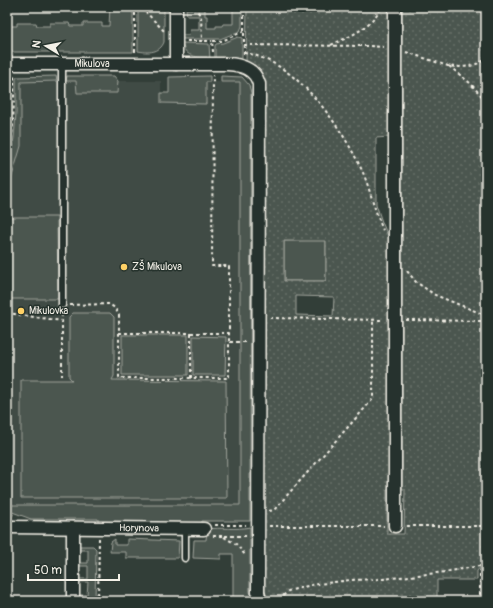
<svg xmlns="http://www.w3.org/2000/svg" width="493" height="608" font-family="Pangolin,sans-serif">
<defs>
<pattern id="park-dots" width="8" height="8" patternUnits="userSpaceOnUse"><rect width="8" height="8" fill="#4c564f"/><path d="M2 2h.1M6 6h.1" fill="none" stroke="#666f68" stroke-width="1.8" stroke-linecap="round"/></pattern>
</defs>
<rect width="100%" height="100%" fill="#323e38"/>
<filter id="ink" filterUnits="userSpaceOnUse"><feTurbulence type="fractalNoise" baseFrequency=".025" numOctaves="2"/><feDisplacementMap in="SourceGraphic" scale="8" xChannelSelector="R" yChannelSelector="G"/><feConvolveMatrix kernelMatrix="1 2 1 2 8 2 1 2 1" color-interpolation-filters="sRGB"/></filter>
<g filter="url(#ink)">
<path fill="#404b44" d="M76,81l1,12h40l1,-12h43v22h45v-21h34v423h-233v-312l14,-47v-64z"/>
<path fill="#4c564f" stroke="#a0a49c" d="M110,7h23v45h-126v-26h10v-3h19l1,3h13v-3h19l1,3h13v-3h19v3h7z
M138,7l17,1v-1h9v35c-4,11 -16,11 -26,9z
M231,7h11v19l-2,5 -20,8h-38v-4h7l1,-5h9v-14h-12l-1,-7h19v7h2v12h9v-2h6l1,-2h10v-15l-2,-1z
M238,37l4,1v23l-27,-1v-14l1,-2 7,-1z
M182,43l27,1 1,16h-3v-3c-12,0 -22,0 -25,-14z
M8,76l2,1 2,3 -1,38 -4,32 1,-49 -1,-1v-21h1z
M56,76l1,5 -36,1v64l-14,47v-19l7,-36 2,-25v-34l1,-2z
M67,76h47l4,5 -1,12h-40l-1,-12h-10z
M210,76v6h-4v22l-45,-1v-10h8v-16z
M221,76l21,1 7,8 2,8 -1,428h-48l-1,2 -103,-1v-3h-67l-24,-9v-5h233v-423h-19z
M7,217h50l1,82h-51z
M326,240v41h-42v-40z
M73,313h37l4,4v59l-2,4 114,1 1,117h-206v-118h51l-3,-3v-60z
M122,335h66v40h-66z
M193,336l33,1 -1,38h-32z
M250,527v64l2,10h-19v-47h-12v5l-28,-1 1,-18h12l1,-11c14,-2 29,1 43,-2z
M115,539v6h12v-6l52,2 -1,17h-52v-6h-16l1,-10z
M79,546h14l3,3 -1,52h-8v-3l-9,-1v-2h9l1,-13h-10v-3h10v-13h-10l1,-3h9v-13h-9z"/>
<path fill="url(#park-dots)" stroke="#a0a49c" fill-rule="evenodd" d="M247,7h142v130l-13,1v66l6,18 7,16v251h-2v45h17l1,-45h-3v-482h84v553l-9,11v9h-40v21h-169l-3,-8 -2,-67 2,-435 -19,-29zM284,241h42v40h-42zM296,296l38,1 -1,19 -37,-1z"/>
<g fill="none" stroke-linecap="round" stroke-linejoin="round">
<g stroke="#f4f1e8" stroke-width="9">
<path id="lane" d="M62,64v241
M185,558v-30"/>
</g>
<g stroke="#f4f1e8" stroke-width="15">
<g id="street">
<path d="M176,7v57"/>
<path d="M395,7v519"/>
<path id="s1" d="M7,64h221c14,1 27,5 31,20l-1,508 2,9"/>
<path id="s2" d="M7,527l197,2"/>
<path d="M73,601v-73"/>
</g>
</g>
<path stroke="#f4f1e8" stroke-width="2" stroke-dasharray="3 3" stroke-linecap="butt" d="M135,7v45
M141,7l24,25
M194,7l7,9 1,25
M187,41h25
M244,45l126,1 13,1
M331,45c24,-11 36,-15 51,-38
M213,52l-1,-11h10l22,-10
M406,52l42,14c14,2 26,1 38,-7
M244,53c6,1 12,2 18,5 43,16 84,75 102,117 7,18 11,37 19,55
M244,54v-47
M449,66l21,17 16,18
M7,163c7,-29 7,-59 7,-88
M407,271l9,11 19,13 45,18 6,4
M70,305l39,-1 6,4 4,7v63h110v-112h-17l1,-191
M7,313l55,8
M62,314v62
M270,318l113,2
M406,320l80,1
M119,333h110
M191,333v45
M230,342h17
M269,511l5,-1 99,-111v-80
M7,512l6,3
M215,525h31
M269,526h115
M407,526h79
M213,536h34
M224,537l12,7 10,12
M98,601l1,-63
M280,601l2,-4 6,-6 23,-6 39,-5 33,-1 62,-7 40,-7
M480,601v-30l4,-5"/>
<use href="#lane" stroke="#26332d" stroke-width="6"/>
<use href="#street" stroke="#26332d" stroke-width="12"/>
</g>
</g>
<g fill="#ffd166" stroke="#26332d" stroke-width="1.5">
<circle cx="124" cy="267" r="4"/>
<circle cx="21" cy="311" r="4"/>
</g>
<g text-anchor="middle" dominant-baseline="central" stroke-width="3" stroke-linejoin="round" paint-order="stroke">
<g font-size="10" fill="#f4f1e8" stroke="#26332d">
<text stroke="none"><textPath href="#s1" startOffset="85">Mikulova</textPath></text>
<text stroke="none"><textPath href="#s2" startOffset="132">Horynova</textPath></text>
</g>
<g font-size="10" fill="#f4f1e8" stroke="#26332d" text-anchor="start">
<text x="132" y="267">ZŠ Mikulova</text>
<text x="29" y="311">Mikulovka</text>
</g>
</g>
<rect width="493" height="608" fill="none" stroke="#26332d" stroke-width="24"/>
<rect x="12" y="12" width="469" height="584" fill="none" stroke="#f4f1e8" stroke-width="1.5" filter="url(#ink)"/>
<g transform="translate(46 46) rotate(280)" stroke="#26332d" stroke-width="3" paint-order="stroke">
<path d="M0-3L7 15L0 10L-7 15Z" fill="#f4f1e8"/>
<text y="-6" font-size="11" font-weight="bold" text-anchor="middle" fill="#f4f1e8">N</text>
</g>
<path d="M28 574v6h91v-6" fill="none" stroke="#f4f1e8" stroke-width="2"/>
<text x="34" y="574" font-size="12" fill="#f4f1e8" stroke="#26332d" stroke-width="3" paint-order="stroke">50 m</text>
</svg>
